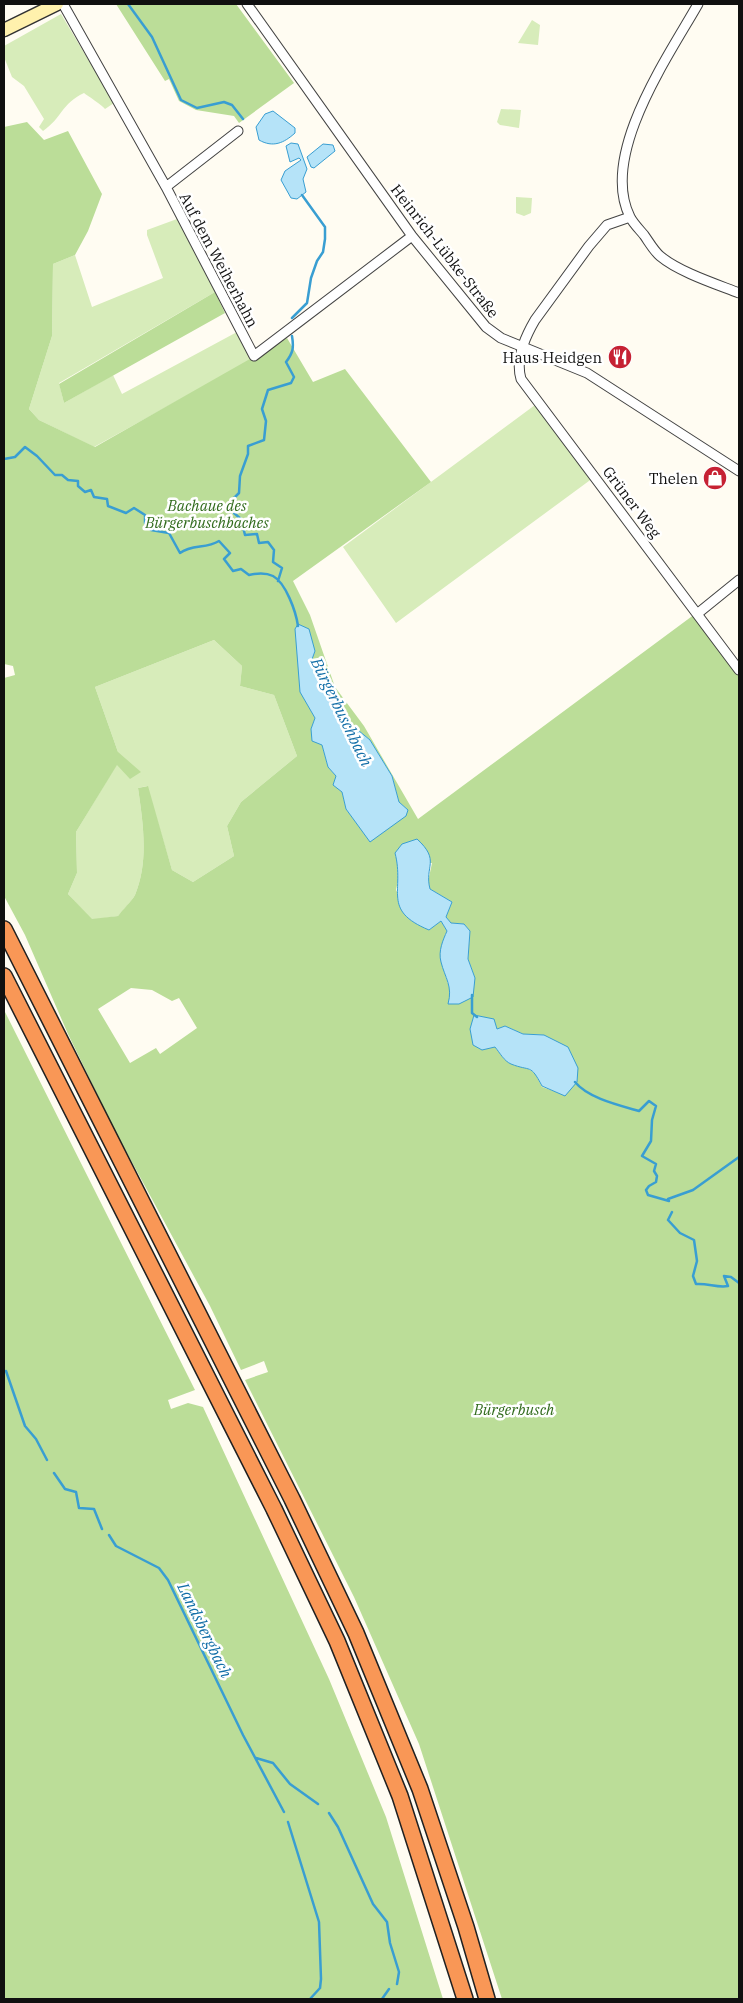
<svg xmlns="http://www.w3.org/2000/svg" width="743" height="2003" font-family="'IBM Plex Serif',serif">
<rect width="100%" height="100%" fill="#fffcf2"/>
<path fill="#d7ecba" d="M61,14l53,89 -9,6c-3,-4 -17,-13 -21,-16 -23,11 -22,25 -41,38l-4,-4 5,-8 -20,-33 -12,-9 -8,-20v-11z
M532,20l8,5 -2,20 -20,-2z
M501,109l20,1 -2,18 -19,-3 -3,-3z
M516,197l16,1 -1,15 -7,3 -8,-3z
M177,219l38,73 -156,91 5,20 49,-28 9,19 115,-62 14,28 -157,87 -55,-27 -10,-11 23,-73 1,-72 22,-9 17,52 71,-29 -16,-43v-5z
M535,405l58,73 -197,145 -53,-76z
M214,640l28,26 -2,20 34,9 23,61 -56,46 -14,24 7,30 -41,26 -21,-12 -25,-84 -9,2c5,35 11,73 -3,107 -4,7 -12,15 -17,21l-26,4 -24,-26 9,-21 -1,-41 41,-68 1,-12 -23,-65z"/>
<path fill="#bbdd98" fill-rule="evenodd" d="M116,4h120l58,79 -55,40 -5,-7 -38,-6 -17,-9 -10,-22 -4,2z
M27,122l17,18 24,-9 34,63 -14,37 -13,24 -22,9 -1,72 -23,73 10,11 56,27 192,-109 26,44 32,-13 86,113 -138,99 17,34 25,72 29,39 54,93 277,-205 44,60v1325h-237l-83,-255 -65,-147 -109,-217 23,-8 -4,-11 -23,9 -31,-64 -96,-177 -46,-95 -43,-99 -21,-39v-218l11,-3 -2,-9 -9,-2v-537zM214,640l28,26 -2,20 34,9 23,61 -56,46 -14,24 7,30 -41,26 -21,-12 -24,-84 -10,2c5,35 11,73 -3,107 -4,7 -12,14 -17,21l-26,3 -24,-25 9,-21 -1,-41 41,-67 13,14 11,-7 -23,-20 -23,-65zM315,651l-4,11 20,35 9,6 7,18 23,19 22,36 7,26 9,8 -38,31 -24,-32 -4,-17 -6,-16 -8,-9 -6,-22 -11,-16 4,-11 -15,-27 -1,-29zM432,863l-4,19 2,7 22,13 -6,15 5,6 13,1 6,7 -2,28 7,19 -24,15c-7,-23 -15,-40 -4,-62l-6,-10 -12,9 -17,-9 -16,-31 3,-14 -1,-10zM131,988l21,2 20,11 7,-3 18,30 -37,26 -4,-6 -26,15 -32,-54zM505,1026l18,8 21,1 21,60 -23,-8 -7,-14 -10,-6 -13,-3 -8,-5 -9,-12z
M215,292l10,21 -161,90 -5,-19z
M4,1010l191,380 -27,10 3,9 17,-6 15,4 126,272 57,138 57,182h-439z"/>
<path fill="#b5e3f8" stroke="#399ed2" d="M273,111l22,17v5c-11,10 -22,15 -36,7l-3,-13 9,-13z
M291,143l7,1 9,25 -4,10 3,13 -9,7 -6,-1 -10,-18 4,-9 16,-11 -2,-2 -9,4 -4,-16z
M323,144l10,1 2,6 -21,17 -3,-1 -4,-10z
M298,624l11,5 6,22 -4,11 20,35 9,6 7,18 23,19 22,36 7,26 9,8 -2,6 -36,26 -24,-33 -4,-17 -9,-7 3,-9 -8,-9 -6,-22 -10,-4 -1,-12 4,-11 -15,-26 -5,-63z
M417,839c24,22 7,27 13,50l22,13 -6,15 5,6 13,1 6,7 -2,28 7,19 -2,19 -14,7h-11c5,-18 -3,-26 -7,-42 -3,-11 2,-22 6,-31l-6,-10 -12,9c-48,-20 -24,-39 -34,-77l7,-9z
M474,1015l20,4 3,10 8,-3 18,8 21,1 24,12 10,21 -1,14 -12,14 -23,-10c-12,-23 -11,-14 -31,-22 -7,-3 -11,-11 -16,-17l-13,3 -9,-5 -3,-16z"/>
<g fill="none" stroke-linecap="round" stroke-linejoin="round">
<path stroke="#399ed2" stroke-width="2.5" d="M128,4l24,33 29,63 16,8 27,-6 8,3 11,14
M292,318l15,-15 4,-25 6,-17 6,-9 2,-13v-12l-23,-32
M4,459l11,-2 10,-10 12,9 18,19h7l6,5 10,1v5l7,6 6,-2 3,7 13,2 1,7 18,7 8,-5 11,7v8l6,7 18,3 11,20c12,-9 26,-4 39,-12l11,12 -6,6 9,12 8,-2 8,6c8,-2 16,-3 24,1 13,7 23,36 25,50
M278,581l4,-13 -9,-6 1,-12 -6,-8 -9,1 -2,-9 -12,1 -2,-8 -3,-2 2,-5 -8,-7v-15l5,-5 1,-17 8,-22v-8l16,-6 2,-19 -4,-12 6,-19 23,-7 3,-6 -8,-15c7,-9 8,-14 6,-26
M472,995v18l5,4
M575,1082c13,16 43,23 64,29l10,-10 7,5 -4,14 -1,21 -9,15 14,8 -2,7 3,5 -1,6 -7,4 -3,4 2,5 21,6
M668,1199l25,-9 46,-33
M672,1212l-4,8 12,13 14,7 3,21 -4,15 3,8c12,-1 21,4 32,2l-4,-10 7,1 8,6
M6,1371l19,55 11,13 11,21
M54,1473l11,16 11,3 3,16 15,1 8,20
M109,1535l7,11 43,22 9,12 75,155 41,77
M256,1758l17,5 17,21 28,20
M329,1813l9,14 35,77 14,18 3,21 9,29 -2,12
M288,1822l31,100 2,57 -1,9 -10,11
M382,1999l7,-10"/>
<g stroke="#434343" stroke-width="11">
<path id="street" d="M63,4l103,183 88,169 158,-120
M247,4l165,232 74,91 15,11 86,35 152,98
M698,4c-30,53 -99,151 -68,213 3,6 9,12 14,18 5,7 10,16 16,21 19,16 56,28 79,37
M166,187l72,-56
M630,217l-23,8 -18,21 -54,74c-10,17 -20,39 -14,59l218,291
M697,614l42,-34"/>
</g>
<g stroke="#323232" stroke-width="15">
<path id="secondary" d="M4,30l53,-26"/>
</g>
<g stroke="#212121" stroke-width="18">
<path id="highway" d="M4,929l288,570 64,134 64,156 46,138 21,72
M4,976l270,533 63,132 63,155 65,203"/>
</g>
<use href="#street" stroke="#fff" stroke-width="9"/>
<use href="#secondary" stroke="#fff1ad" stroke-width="12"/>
<use href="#highway" stroke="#f99756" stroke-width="15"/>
</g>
<defs>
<g id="restaurant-disc" transform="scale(1.25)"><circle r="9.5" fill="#c62133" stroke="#fff"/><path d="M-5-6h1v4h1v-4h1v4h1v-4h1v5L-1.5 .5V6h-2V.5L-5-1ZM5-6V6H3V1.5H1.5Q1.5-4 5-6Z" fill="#fff"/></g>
<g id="shop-disc" transform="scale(1.25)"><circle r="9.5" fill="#c62133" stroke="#fff"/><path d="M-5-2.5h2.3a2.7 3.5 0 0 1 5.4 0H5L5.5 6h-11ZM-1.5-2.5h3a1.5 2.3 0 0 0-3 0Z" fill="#fff"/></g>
</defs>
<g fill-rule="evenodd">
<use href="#restaurant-disc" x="620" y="357"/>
<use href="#shop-disc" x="715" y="478"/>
</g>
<g text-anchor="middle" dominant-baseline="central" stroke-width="5" stroke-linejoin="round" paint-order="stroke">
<g font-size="15" fill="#101010" stroke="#fff">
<text transform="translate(445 251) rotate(52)">Heinrich-Lübke-Straße</text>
<text transform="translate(219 260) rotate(62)">Auf dem Weiherhahn</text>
<text transform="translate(632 502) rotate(53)">Grüner Weg</text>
</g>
<g font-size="15" fill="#101010" stroke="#fff" text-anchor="end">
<text x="602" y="357">Haus Heidgen</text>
<text x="698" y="478">Thelen</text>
</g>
<g font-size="15" font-style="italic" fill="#316b1c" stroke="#fff">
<text x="207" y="505">Bachaue des<tspan x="207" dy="17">Bürgerbuschbaches</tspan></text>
<text x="514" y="1409">Bürgerbusch</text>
</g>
<g font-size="16" font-style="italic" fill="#136fa8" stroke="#fff">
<text transform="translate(342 712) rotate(64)">Bürgerbuschbach</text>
<text transform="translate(205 1630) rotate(64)">Landsbergbach</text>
</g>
</g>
<rect width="743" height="2003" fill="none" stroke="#101010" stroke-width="10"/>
</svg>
